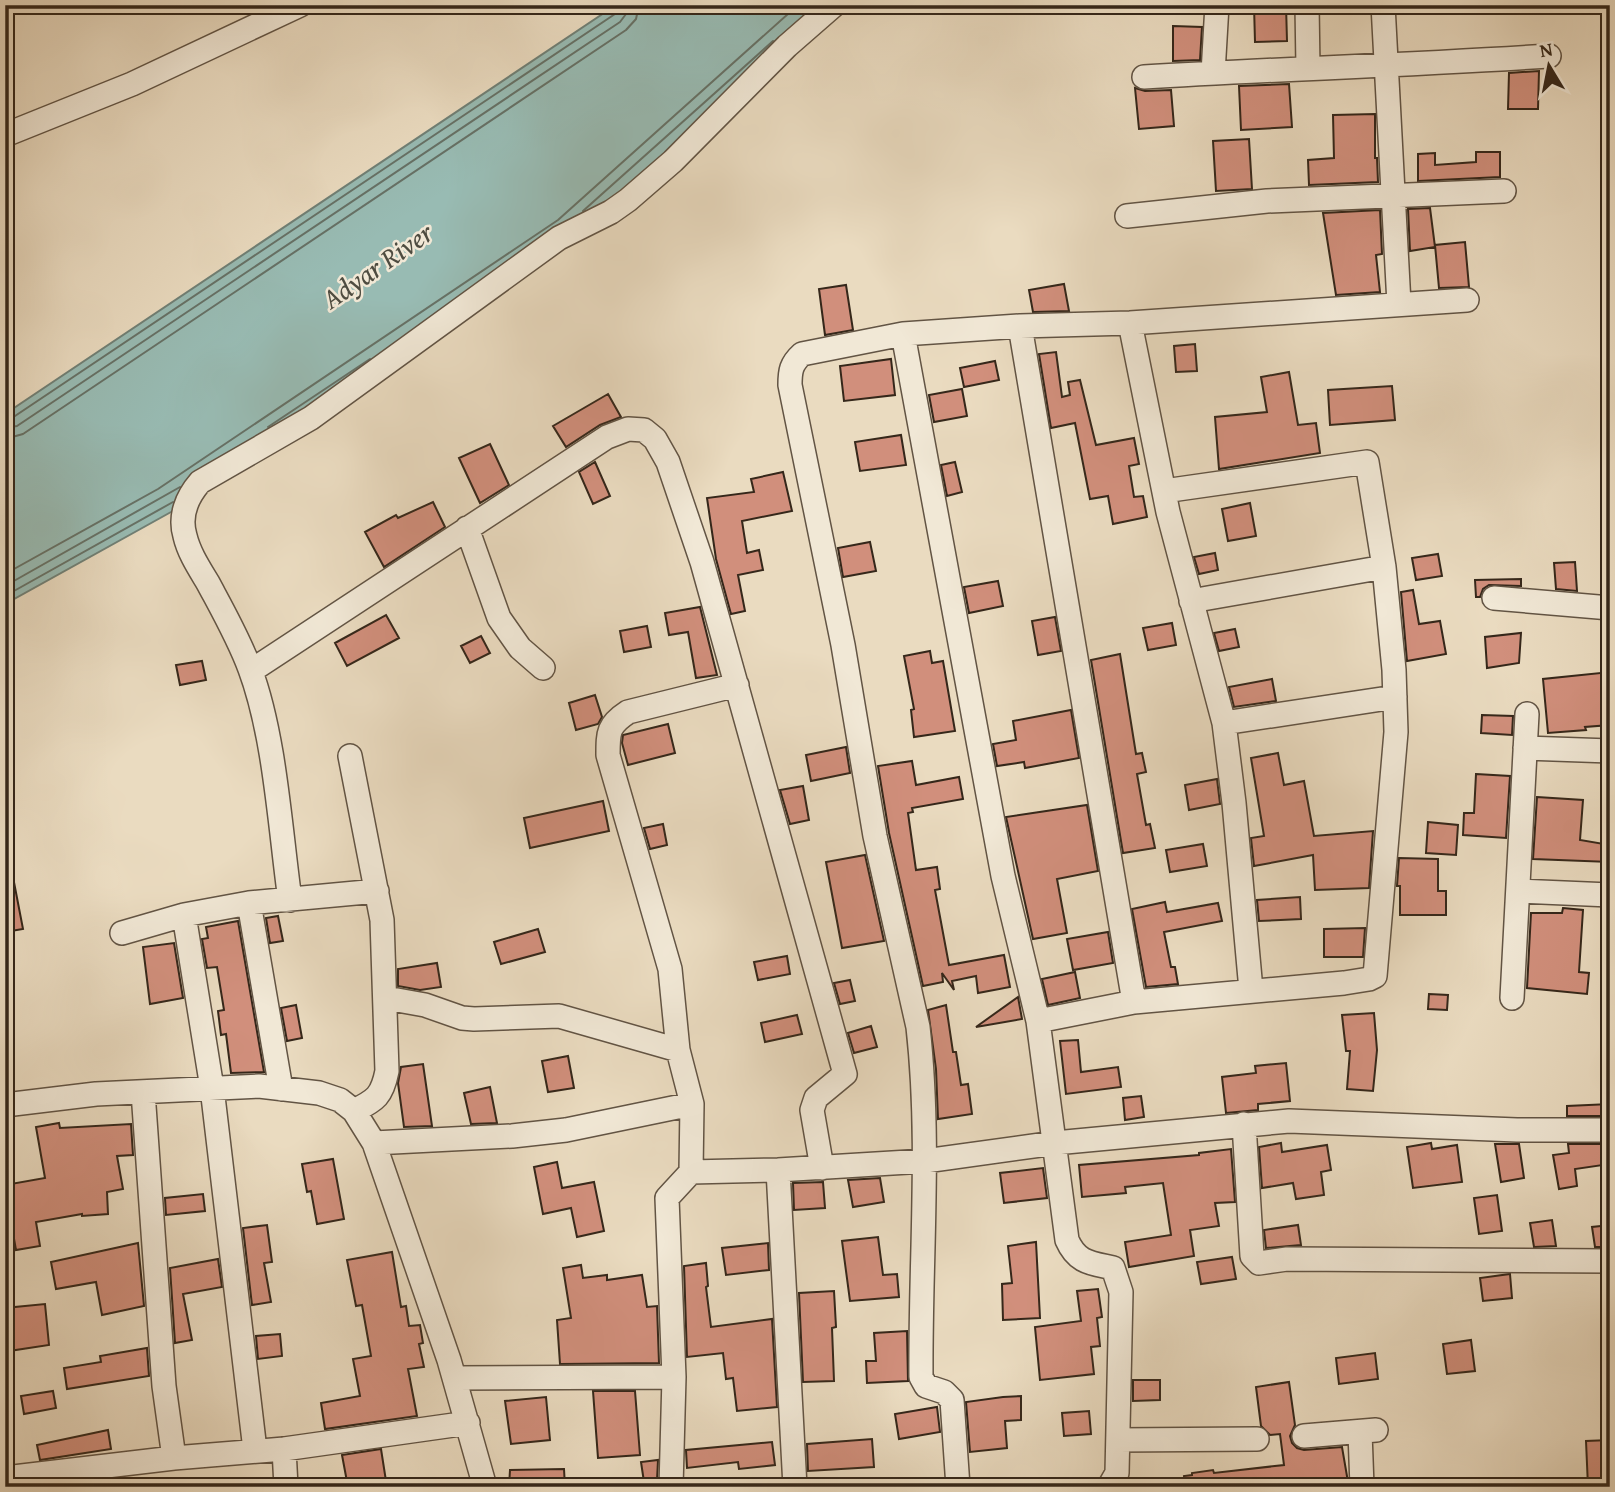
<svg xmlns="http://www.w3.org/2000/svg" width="1615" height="1492" font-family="'Gentium Book Plus',serif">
<rect width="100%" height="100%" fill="#eadbc0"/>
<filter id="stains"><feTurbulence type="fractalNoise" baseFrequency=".00286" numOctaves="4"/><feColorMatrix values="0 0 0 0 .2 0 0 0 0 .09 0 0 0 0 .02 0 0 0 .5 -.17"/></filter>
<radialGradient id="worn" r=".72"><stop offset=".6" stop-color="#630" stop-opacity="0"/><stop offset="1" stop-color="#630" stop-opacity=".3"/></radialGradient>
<path fill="#98bbb3" stroke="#708076" stroke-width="2" d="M616,5h221l-263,236 -403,271 -166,92v-190z"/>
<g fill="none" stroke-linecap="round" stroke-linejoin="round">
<path stroke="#667166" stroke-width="2" d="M583,211l190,-170
M5,420l7,-2 603,-404 4,-9
M268,427l102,-68
M5,428l12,-2 603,-404 6,-8 2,-9
M5,439l18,-5 603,-404 10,-11 3,-14
M5,574l153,-85 400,-269 240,-215
M5,586l175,-99
M5,596l168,-94"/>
</g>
<path fill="#d18f7c" stroke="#35271a" stroke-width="2" d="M1254,5h32l1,36 -32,1z
M1173,26l29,1 -2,33 -27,1z
M1539,71l-1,38h-30l1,-36z
M1289,84l3,43 -51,3 -2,-44z
M1135,88l10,3 26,-1 3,36 -35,3z
M1375,114v44h2l1,24 -69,3 -1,-25 26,-2 -1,-43z
M1249,139l3,50 -36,2 -3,-50z
M1476,152h24v25l-82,4v-27l17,-1v12l41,-3z
M1430,208l5,39 -25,4 -2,-42z
M1380,210l2,44 -6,1 4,37 -44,3 -13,-82z
M1465,242l4,45 -30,1 -4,-43z
M1064,284l5,27 -36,1 -4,-22z
M846,285l7,45 -28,5 -6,-46z
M1195,344l2,27 -21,1 -2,-26z
M1056,352l6,45 8,-2 -2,-13 12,-2 16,65 38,-7 5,26 -10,2 5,31 9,-1 4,21 -34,7 -5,-28 -18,3 -15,-76 -24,5 -12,-74z
M891,359l4,36 -51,6 -4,-35z
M995,361l4,19 -35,7 -4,-19z
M1289,372l9,53 18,-2 4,30 -101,16 -4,-52 52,-5 -6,-35z
M1392,386l3,34 -65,5 -2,-35z
M962,389l5,27 -33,6 -5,-27z
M608,394l13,23 -21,8 -34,22 -13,-21z
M901,435l5,30 -46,6 -5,-29z
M490,444l19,41 -29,18 -21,-45z
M595,462l15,34 -17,8 -14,-32z
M955,462l7,30 -15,4 -6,-31z
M783,472l9,39 -50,10 5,32 12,-3 4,20 -25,5 7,36 -14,3 -15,-55 -9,-61 47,-6 -3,-13z
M433,502l12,25 -61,40 -19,-35 31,-17 2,3z
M1250,503l6,33 -28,5 -6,-32z
M870,542l6,29 -33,6 -5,-29z
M1215,553l3,17 -19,4 -5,-17z
M1438,554l4,22 -26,4 -4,-22z
M1575,562l2,29 -21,-2 -2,-26z
M1521,579v7l-32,-1 -6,4 -3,8h-4l-1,-17z
M998,581l5,25 -34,7 -5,-26z
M1413,590l6,34 21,-3 6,33 -39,7 -6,-69z
M700,607l17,68 -21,3 -8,-46 -19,3 -4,-22z
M386,615l13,23 -52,28 -12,-23z
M1055,617l6,34 -23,4 -6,-34z
M1172,623l4,22 -28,5 -5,-22z
M647,626l4,21 -27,5 -4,-21z
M1235,629l4,18 -20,4 -5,-18z
M1521,633l-2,30 -32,5 -2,-31z
M481,636l9,17 -20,10 -9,-17z
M930,651l2,12 11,-2 12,70 -41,6 -3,-27 3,-1 -10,-53z
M1120,654l16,100 6,-1 4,19 -9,2 9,51 4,-1 5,24 -32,5 -32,-193z
M202,661l4,19 -26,5 -4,-20z
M1610,672v53l-25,2 1,3 -38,3 -5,-54z
M1272,679l4,22 -42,6 -5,-20z
M595,695l7,22 -4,7 -22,6 -7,-27z
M1071,710l8,48 -54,10 -1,-6 -27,4 -4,-22 23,-4 -3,-19z
M1482,715l31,1 -1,19 -31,-2z
M668,724l7,29 -47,12 -6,-22 1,-8z
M846,747l4,26 -39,8 -5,-26z
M1278,753l6,32 20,-4 10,55 59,-5 -4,57 -54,2 -2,-35 -59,11 -3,-28 13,-2 -13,-78z
M912,761l4,24 43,-8 4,22 -51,9 1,4 -5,1 8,57 21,-3 3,22 -5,1 14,75 55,-10 6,32 -32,6 -2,-17 -24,5 2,9 -12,-17 1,9 -20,4 -34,-153 -11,-67z
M1476,774l34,2 -4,62 -43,-3 1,-22h10z
M1217,779l3,25 -31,6 -4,-25z
M803,786l6,34 -19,4 -10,-34z
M1537,797l46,3 -3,40 30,5v17l-77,-3z
M603,801l6,30 -79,17 -6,-30z
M1087,805l11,66 -41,8 10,54 -34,6 -27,-122z
M1428,822l30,3 -2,30 -30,-2z
M663,824l4,21 -17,4 -6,-21z
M1203,844l4,22 -37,6 -4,-22z
M865,855l19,86 -42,7 -16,-86z
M1399,858l39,1v32h8v24h-46v-29h-3z
M5,877h8l10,52 -18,3z
M1300,897l1,22 -42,2 -2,-21z
M1165,902l2,10 51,-9 4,18 -58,11 7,35h4l3,17 -32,3 -14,-78z
M1563,908l20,2 -4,62 10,1 -2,21 -60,-6 4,-75h31z
M278,916l5,25 -13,2 -4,-25z
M238,921l26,151 -33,1 -5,-39 -5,1 -3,-24 6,-1 -7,-43 -10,1 -5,-29 6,-1 -2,-11z
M1365,928l-2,29h-39v-28z
M538,929l7,23 -44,12 -7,-22z
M1108,932l5,31 -40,7 -6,-31z
M174,943l9,55 -33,6 -7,-57z
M787,956l3,18 -32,6 -4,-18z
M437,963l4,24 -21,3 -22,-4v-17z
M1075,972l5,26 -32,7 -6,-26z
M850,980l5,21 -15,3 -6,-21z
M1429,994l19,1 -1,15 -19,-1z
M1018,997l4,22 -46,8z
M296,1005l6,33 -15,3 -6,-33z
M946,1005l7,47h3l5,33 7,-1 4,30 -34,5 -2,-50 -8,-59z
M1374,1013l3,37 -4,41 -26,-2 3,-38h-4l-4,-36z
M797,1015l5,19 -37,8 -4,-19z
M871,1026l6,21 -23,6 -6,-20z
M1078,1040l3,32 37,-5 3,20 -55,7 -6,-53z
M568,1056l6,32 -26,4 -6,-31z
M1286,1063l4,38 -32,3v6l-32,3 -4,-36 34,-4 -1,-7z
M423,1064l9,62 -28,1 -6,-44 3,-16z
M490,1087l7,36 -26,1 -7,-31z
M1141,1096l3,21 -19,3 -2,-22z
M1610,1104v12h-43v-10z
M59,1123l1,5 71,-4 2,31 -16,1 6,33 -16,3 1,22 -26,2v-2l-46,8 4,24 -24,4 -5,-28h-6v-37l40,-7 -9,-51z
M1281,1143l1,9 45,-7 4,25 -10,2 3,23 -28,4 -3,-16 -31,5 -3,-41z
M1431,1143l1,6 25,-4 5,37 -49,6 -6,-41z
M1495,1144h24l5,34 -23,4z
M1568,1144h42v20l-35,5 2,17 -18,3 -6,-34 16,-2z
M1231,1149l4,53 -20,1 4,23 -29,4 4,26 -65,11 -4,-25 46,-7 -8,-52 -38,4 1,6 -44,4 -3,-32 120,-10v-2z
M333,1159l11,60 -27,5 -6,-33 -4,1 -5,-28z
M557,1162l5,26 32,-6 10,49 -27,6 -6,-29 -28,6 -9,-47z
M1043,1168l4,30 -43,5 -4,-30z
M880,1178l4,24 -31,5 -5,-27z
M823,1182l2,26 -31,2 -1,-27z
M203,1194l2,17 -39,4 -1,-17z
M1497,1195l5,36 -23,3 -5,-36z
M1552,1220l4,26 -22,1 -4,-24z
M267,1225l5,37 -8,1 7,39 -19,3 -9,-77z
M1298,1225l3,20 -35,3 -2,-18z
M1610,1225v22h-15l-3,-20z
M878,1237l5,38 14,-1 2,23 -49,4 -8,-60z
M1036,1242l4,76 -37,2 -1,-36 10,-1 -4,-37z
M138,1243l6,63 -42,9 -6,-33 -40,7 -5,-27z
M768,1243l1,27 -43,5 -4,-27z
M392,1252l9,55 5,-1 3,20 11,-1 3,18 -4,1 5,23 -16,2 9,47 -92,13 -4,-26 39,-7 -7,-37 18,-3 -9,-51 -6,1 -9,-46z
M1232,1257l4,22 -35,5 -4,-22z
M218,1259l4,28 -39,7 9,46 -17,3 -5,-75z
M706,1263l2,23 -2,1 5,40 61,-8 5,88 -40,4 -4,-33 -7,1 -3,-26 -36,4 -3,-91z
M581,1265l2,13 24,-3v5l35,-5 5,32 10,-1 2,57 -99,1 -3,-44 14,-2 -8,-50z
M1510,1274l2,24 -29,3 -3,-23z
M1098,1289l4,28 -5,1 3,28 -9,1 3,27 -54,6 -5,-53 46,-6 -4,-30z
M834,1291l2,36 -4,1 2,53 -31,1 -4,-89z
M45,1304l4,41 -40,6 -4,-43z
M907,1331l1,50 -41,2 -1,-22h10l-2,-28z
M280,1334l2,22 -24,3 -2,-23z
M1471,1340l4,31 -28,3 -4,-30z
M147,1348l2,28 -82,13 -3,-21 37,-6 -1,-6z
M1375,1353l3,26 -39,5 -3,-26z
M1133,1380h27v20l-27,1z
M1289,1382l6,43 -5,11 2,7 5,5 7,2 38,-3 6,35 -35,5h-128l-1,-11 8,-1v-2l21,-3 1,3 70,-8 -4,-31 -10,1 -9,-9 -5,-39z
M53,1391l3,17 -32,6 -3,-18z
M593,1391h42l5,64 -42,3z
M1021,1396v24l-16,1 2,27 -37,4 -4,-50 37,-5z
M546,1397l4,43 -39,4 -6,-43z
M937,1407l3,25 -41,7 -4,-25z
M1089,1411l2,23 -27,2 -2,-23z
M108,1430l3,19 -71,11 -3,-15z
M872,1439l2,28 -66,4 -1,-27z
M1610,1440v47h-22l-2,-46z
M772,1442l3,23 -36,4 -1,-7 -51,6 -1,-18z
M381,1449l5,32 -38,6 -6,-32z
M658,1460l-1,20 -13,2 -3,-20z
M564,1469l1,18h-56l1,-17z"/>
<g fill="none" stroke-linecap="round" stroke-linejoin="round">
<g stroke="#625444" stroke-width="26">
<path id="minor" d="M1307,5l1,63
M1383,5l16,299
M1213,73l4,-68
M1144,77c135,-8 270,-12 405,-21
M5,135l127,-51 168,-79
M1127,216l140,-15 237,-10
M1130,323l38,189 56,211 10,80 17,187
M1020,326l114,676
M903,334l100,542 35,145 29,219c10,23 24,23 46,28l8,24 -4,181 -8,14
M1164,491l203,-29 17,105 -193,34
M467,528l32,90 21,30 23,20
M1494,598l116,10
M251,671l356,-234 21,-8 16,1 11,9 13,23 34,100 143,512 -29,24 -4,12 10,58
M1224,723l171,-26
M1525,748l85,3
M350,756l32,164 5,151c-5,25 -11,29 -33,40
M1518,891l92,4
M290,900c-10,-72 -15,-164 -40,-231 -11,-30 -27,-58 -42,-86 -9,-15 -19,-30 -23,-47 -6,-20 2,-39 15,-54l111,-64 248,-180 52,-26 17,-12 45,-39 114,-115 47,-41
M249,903l32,186
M184,915l28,173 43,362
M122,933l62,-18 65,-12 128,-12
M386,998l39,7 37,13 12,1 85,-3 119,34
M1512,998l15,-284
M1038,1021l96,-19 210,-19 25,-4 6,-3 21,-244 -2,-62 -10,-103
M143,1092l21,294 10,72
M5,1105l91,-11 163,-8 60,7 21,7 14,11 20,32 75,217 36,127
M1244,1124l8,132 7,7 28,-4 323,2
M374,1143l138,-7 54,-6 126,-26
M778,1170l17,317
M691,1172l1,-68 -14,-54 -8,-81 -62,-214c0,-23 0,-30 20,-43l109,-27
M455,1378l219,-1
M1360,1432l2,55
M1304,1436l72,-6
M1118,1440l139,-1
M284,1449l2,38
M5,1478l169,-20 110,-9 184,-26
M671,1487l3,-110 -7,-179 24,-26 87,-2 147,-9 130,-18 234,-22 228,9h93
M958,1487l-6,-87 -8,-8 -18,-6 -5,-9c-1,-117 10,-234 -3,-350l-43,-191 -32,-191 -53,-260c0,-14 1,-21 12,-31l101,-20 117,-8 110,-3 337,-23"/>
</g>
<use href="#minor" stroke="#f1e8d6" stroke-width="23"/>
</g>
<g text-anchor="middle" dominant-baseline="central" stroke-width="5" stroke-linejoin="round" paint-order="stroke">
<g font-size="28" font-style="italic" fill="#4e4c40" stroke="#f1e8d6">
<text transform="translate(377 265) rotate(-35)">Adyar River</text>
</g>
</g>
<rect width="1615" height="1492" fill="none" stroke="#eadbc0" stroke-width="28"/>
<rect x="7" y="7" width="1601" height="1478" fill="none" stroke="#35271a" stroke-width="3.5"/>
<rect x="14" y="14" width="1587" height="1464" fill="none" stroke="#35271a" stroke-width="2"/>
<g transform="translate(1549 66) rotate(350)" stroke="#f1e8d6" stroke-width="5" paint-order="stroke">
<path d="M0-5L12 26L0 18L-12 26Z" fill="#35271a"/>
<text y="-10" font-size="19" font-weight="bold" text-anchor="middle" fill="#35271a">N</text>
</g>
<rect width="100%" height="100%" filter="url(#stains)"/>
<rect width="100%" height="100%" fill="url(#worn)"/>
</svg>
